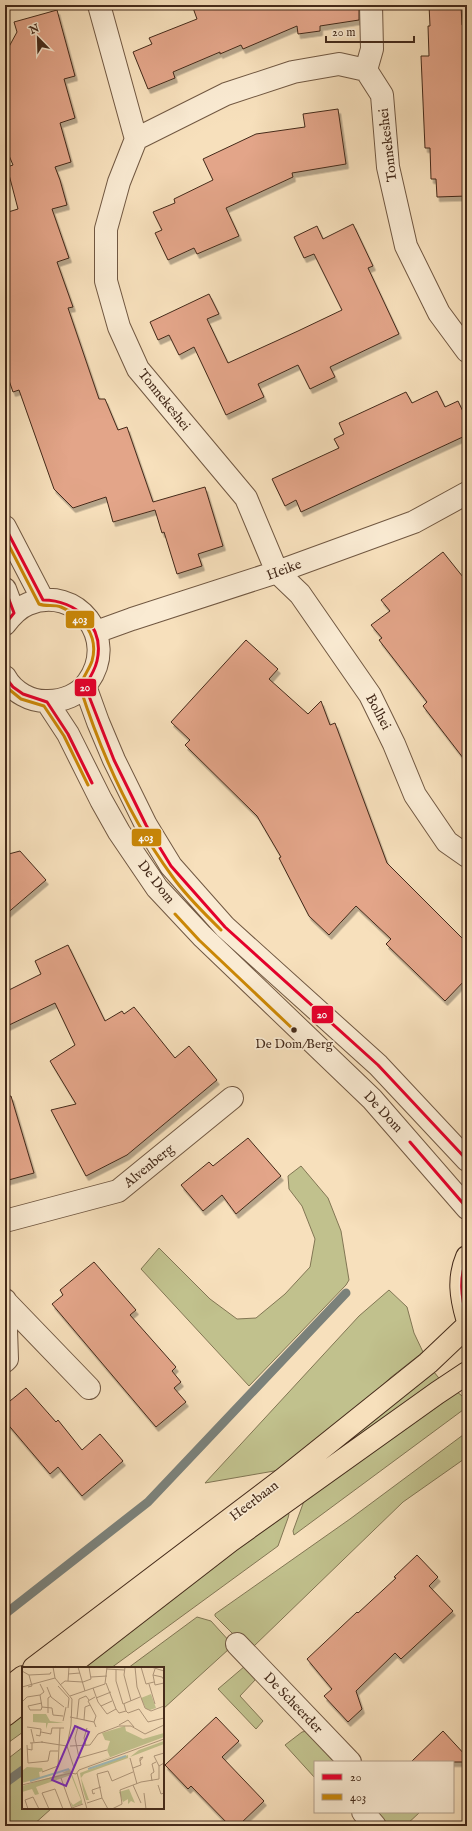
<svg xmlns="http://www.w3.org/2000/svg" width="472" height="1831" font-family="'IM FELL English',serif">
<defs>
<filter id="shadow"><feDropShadow dx="2.5" dy="4.5" stdDeviation="0" flood-color="#0004"/></filter>
</defs>
<rect width="100%" height="100%" fill="#f7e0bc"/>
<filter id="stains"><feTurbulence type="fractalNoise" baseFrequency=".005" numOctaves="4"/><feColorMatrix values="0 0 0 0 .2 0 0 0 0 .09 0 0 0 0 .02 0 0 0 .5 -.17"/></filter>
<radialGradient id="worn" r=".72"><stop offset=".6" stop-color="#630" stop-opacity="0"/><stop offset="1" stop-color="#630" stop-opacity=".3"/></radialGradient>
<path fill="#c1c18d" stroke="#827654" d="M301,1166l27,32 13,33 8,49 -3,5 -97,101 -108,-117 18,-21 51,51 27,20 19,-1 29,-24 25,-27 5,-28 -13,-33 -13,-17 -1,-13z
M389,1290l18,17 7,26 9,19 -33,26 -30,29 -80,63 -75,13 154,-167z
M434,1372l8,10 -160,112z
M456,1391l11,9v7l-173,128 -1,-4 11,-30z
M467,1432v25l-64,45 -150,145 -16,-9 -22,-22v-2l135,-95z
M287,1511l2,3 -1,4 -10,28 -167,122h-31z
M197,1617l14,4 20,22 -2,6 -66,60v-41h-35z
M245,1666l11,13 -16,17 23,25 -7,8 -38,-40z
M23,1711v21l-18,13v-20z
M307,1731l27,31h-19v16l-30,-33 17,-13z
M23,1747v61h29l-20,18h-27v-65z
M375,1812h45l-15,14h-17z"/>
<g fill="none" stroke-linecap="round" stroke-linejoin="round">
<path stroke="#7b817a" stroke-width="9" d="M5,1614l143,-112 198,-209
M5,1783l18,-13"/>
</g>
<path fill="#e3a589" stroke="#442a1a" filter="url(#shadow)" d="M192,5h167v15l-39,6v5l-22,3 -1,-8 -54,23 -2,-4 -21,9v-2l-47,20 2,6 -27,11 -15,-37 19,-8 -3,-6 48,-19z
M429,5h32l1,20 5,-1v30h-4l3,58h1v84l-30,1 -1,-18h-5l-1,-31h-5l-4,-92h8l-1,-30h2z
M57,10l18,66 -11,3 11,39 -15,5 11,39 -16,5 5,13 7,25 -15,4 17,49 -12,4 16,45 -5,1 31,91h6l13,31 9,-3 26,75 52,-15 18,59 -25,8 4,12 -25,8 -13,-42 -2,1 -7,-23 -42,12 -7,-25 -33,11 -19,-19 -35,-99 -6,2 -8,-23v-156l13,-4 -11,-42 6,-2 -8,-19v-23l2,-13 -2,-8v-48l12,-22 -3,-10z
M338,109l8,55 -54,9 1,4 -67,31 13,28 -42,18 -3,-6 -26,12 -13,-27 7,-3 -9,-18 22,-9 -1,-4 39,-19 -10,-21 53,-25 49,-7 -2,-13z
M353,224l20,42 -5,2 31,66 -69,33 5,10 -25,12 -12,-24 -40,19 6,13 -38,18 -32,-68 -15,8 -10,-20 -11,5 -8,-18 59,-28 10,20 -12,5 21,44 70,-32 44,-21 -28,-56 -10,4 -10,-21 23,-11 6,13z
M437,391l8,16 13,-6 9,19v15l-166,77 -5,-12 -11,6 -13,-27 67,-31 -5,-9 10,-5 -5,-11 67,-31 6,11z
M443,552l24,30v181l-44,-57 4,-4 -48,-62 3,-2 -11,-13 19,-14 -9,-11z
M246,640l32,29 -9,10 39,35 13,-13 9,24 5,-2 52,140 80,80v35l-22,23 -59,-57 5,-5 -35,-33 -27,29 -20,-19 -30,-58 2,-1 -24,-41 -72,-71 5,-5 -19,-18z
M20,851l26,29 -41,35v-60z
M68,945l37,76 17,-10 2,3 10,-7 41,51 14,-12 28,34 -90,75 -41,21 -35,-66 25,-6 -26,-43 25,-16 -20,-42 -50,24v-35l36,-18 -6,-13z
M11,1096l23,77 -29,8v-84z
M248,1138l33,38 -45,38 -14,-19 -19,16 -22,-26 28,-23 4,4z
M94,1262l42,48 -6,5 46,52 -4,4 9,11 -7,6 12,14 -30,25 -104,-123 11,-9 -3,-5z
M26,1388l30,34 2,-2 24,30 18,-16 23,27 -41,35 -24,-29 -8,7 -45,-53v-16z
M417,1555l21,22 -9,9 24,25 -52,48 -6,-6 -39,38 6,18 -14,13 -24,-26 8,-7 -25,-30 50,-47 1,1 38,-35 -2,-1z
M216,1717l23,24 -17,16 42,44 -26,25h-8l-39,-40 -3,3 -23,-24z
M443,1731l24,26v5h-56z"/>
<g fill="none" stroke-linecap="round" stroke-linejoin="round">
<g stroke="#715842" stroke-width="24">
<path id="minor" d="M99,5l37,134 -17,43 -13,47v52l13,46 19,42 108,129 31,74 23,22 70,101 24,49 21,51 32,47 20,14
M366,70l6,-21 -1,-44
M136,139l90,-45 67,-22 46,-8 27,6 16,25 6,72 18,79 33,67 28,38
M5,527l38,73
M5,589l9,24
M5,624c6,-8 13,-16 23,-20 49,-20 91,35 60,78 -9,13 -25,19 -40,19 -17,1 -35,-9 -43,-24
M96,632l36,-13 145,-47 137,-50 53,-29
M85,686l13,36 16,38 32,65 25,41 54,61 153,138 89,95
M47,702l21,32 33,66 18,32 38,56 45,48 170,163 95,109
M5,1221l113,-30 114,-93
M5,1300l2,59 -2,2
M6,1302l83,86
M237,1644l113,118
M363,1812l12,14"/>
</g>
<g stroke="#442a1a" stroke-width="24">
<path id="major" d="M467,1257c-9,21 -6,40 0,61
M34,1668l248,-188 146,-117 39,-37
M66,1668l164,-127 207,-148 30,-20
M5,1691l18,-14
M5,1715l18,-14"/>
</g>
<use href="#minor" stroke="#faebd3" stroke-width="22"/>
<use href="#major" stroke="#f7e0bc" stroke-width="22"/>
<g stroke="#faebd3" stroke-width="6">
<path id="bus-1" d="M5,527l38,73c33,0 62,26 54,61 -2,9 -7,17 -12,25l29,74 32,65 25,41 54,61 153,138 89,95
M5,589l9,24 -9,11
M5,677l8,10 10,7 24,8 21,32 24,49
M410,1142l57,66
M467,1257c-8,21 -6,40 0,61"/>
</g>
<g stroke="#faebd3" stroke-width="6">
<path id="bus-2" d="M5,538l34,66c7,3 15,0 22,3 22,9 38,29 31,54 -3,9 -10,17 -12,26 21,66 51,133 92,189 14,20 32,37 49,54
M5,686l16,13 23,7 20,30 24,49
M175,914l24,26 95,90"/>
</g>
<use href="#bus-1" stroke="#e4002b" stroke-width="3"/>
<use href="#bus-2" stroke="#ca8706" stroke-width="3"/>
</g>
<circle fill="#442a1a" stroke="#faebd3" stroke-width="1.5" cx="294" cy="1030" r="3.5"/>
<g text-anchor="middle" dominant-baseline="central" stroke-width="3.5" stroke-linejoin="round" paint-order="stroke">
<g font-size="13" fill="#442a1a" stroke="#faebd3">
<text x="294" y="1044">De Dom/Berg</text>
</g>
<g font-size="14" fill="#442a1a" stroke="#faebd3">
<text transform="translate(388 145) rotate(-97)">Tonnekeshei</text>
<text transform="translate(164 400) rotate(51)">Tonnekeshei</text>
<text transform="translate(284 570) rotate(-20)">Heike</text>
<text transform="translate(378 712) rotate(62)">Bolhei</text>
<text transform="translate(156 882) rotate(52)">De Dom</text>
<text transform="translate(383 1112) rotate(47)">De Dom</text>
<text transform="translate(149 1166) rotate(-39)">Alvenberg</text>
<text transform="translate(254 1501) rotate(-37)">Heerbaan</text>
<text transform="translate(293 1703) rotate(46)">De Scheerder</text>
</g>
</g>
<g transform="translate(22 1667)">
<rect width="142" height="142" fill="#f7e0bc"/>
<path d="M129,27l5,14 -6,2 -4,-1 -5,-11zM11,47h13l4,7 14,2h-16l-2,6v-6l-13,-1zM103,59l1,5 17,8 21,-6v4l-85,32 31,-12 -3,-7 3,-9 -5,-1 -3,-7zM142,74v3l-34,13 9,-7zM106,88v3l-44,16 -3,4 8,22h-3l-3,-10 -3,-17zM5,100l15,1 1,3 -4,1 1,6 -18,5v-12zM48,102l11,29 1,3v3l-10,3 -2,-6 3,4 8,-5 -10,-25 -35,12 3,7 -4,1 -3,-6 -10,3v-6l43,-13h-3zM107,122l6,14 -4,-2 -3,3v-5l-5,3 -4,-10z" fill="#c1c18d"/>
<path fill="none" stroke="#a0bbba" stroke-width="2" d="M66,102l38,-13M8,114l39,-12"/>
<path fill="none" stroke="#af977b" stroke-width="1" d="M31,0l2,11 17,21 -1,26 -4,21 7,22M56,0l7,24M103,0l-1,8 7,26M113,0l2,20 8,21 6,3 13,-5M119,0l5,17 8,-2M129,0l13,4M85,2l17,1M133,2l-2,6 2,10 9,-2M94,3v11l7,23 17,-7M0,4l7,4 3,11 -4,1M46,7l12,-1M7,8l21,-1 1,-2M131,8l9,2 2,3M69,10l16,-1M46,14l1,-14M18,17l4,8 -4,3 2,12M127,17l6,20M38,18l5,-4 18,1 8,-3 -2,-12M36,19l11,12 -1,10M0,20l33,-9M25,20l4,10 13,10M71,21l5,14 9,12 9,-5 -10,-26M48,29l35,-12 2,-17M73,30l-7,4 8,15 -2,6 2,5M74,31l15,-6M0,35l5,-5 13,-2M79,39l11,-5M20,40l-1,3h-11l-2,-4 14,-3M20,40l10,1 1,7 10,1M94,42l3,4 7,-2 -2,-7M104,44l2,2 11,-4 9,13 16,-4M26,46v-15l3,-2M48,50l24,5M55,51l2,-19 7,-3 3,4M62,53l1,-13 5,-2M41,54l3,-14M97,58l9,-5 6,7M5,60l14,2 -1,7 -4,-1M56,60l-3,11 4,20 28,-8M9,62l3,13M19,65l10,2 1,-6h12M19,75l26,4M8,76l13,-1M5,78l1,18 20,-2 2,-10h8M48,79l20,-1 8,-11 21,-8h12l14,8 19,-9M64,79l-2,-8 3,-10M5,82l5,1v-7M108,91l7,26M137,99l-5,-10 10,-3M111,101l8,-3 -1,-4 3,-4 -3,1v3M20,105l16,-6 2,-38M55,106l10,36M39,111l11,31M130,114l-1,-7 3,-2 -2,-8 4,-2M0,118l49,-12 5,1 3,-4 85,-31M111,118l8,18M136,118l3,9 3,-1M73,126l-2,1 -1,-4 9,-3M122,126l2,16M80,131l-5,-24 11,-3 4,10 21,-9M65,136l15,-5 6,11M6,142l-3,-9 8,-3 6,12M27,142l-7,-16 13,-4 8,20M47,142l14,-5M90,142l10,-5 -2,-14 21,-8 18,-3v-13l5,-3"/>
<path fill="#7b2cbf" fill-opacity="0.15" stroke="#7b2cbf" stroke-width="2" d="M53,59l14,6 -23,54 -14,-6z"/>
<rect width="142" height="142" fill="none" stroke="#442a1a" stroke-width="2"/>
</g>
<g stroke="#faebd3" stroke-width="1.5">
<rect x="65" y="610" width="30" height="19" rx="4" fill="#ca8706"/>
<rect x="74" y="678" width="23" height="19" rx="4" fill="#e4002b"/>
<rect x="131" y="828" width="31" height="19" rx="4" fill="#ca8706"/>
<rect x="311" y="1005" width="23" height="19" rx="4" fill="#e4002b"/>
</g>
<g font-size="11" text-anchor="middle" font-weight="bold" fill="#fff">
<text x="80" y="623">403</text>
<text x="85" y="691">20</text>
<text x="146" y="841">403</text>
<text x="322" y="1018">20</text>
</g>
<rect width="472" height="1831" fill="none" stroke="#f7e0bc" stroke-width="20"/>
<rect x="6" y="6" width="460" height="1819" fill="none" stroke="#442a1a" stroke-width="2"/>
<rect x="10" y="10" width="452" height="1811" fill="none" stroke="#442a1a"/>
<rect x="314" y="1761" width="140" height="52" fill="#faebd3" stroke="#b19e89"/>
<rect x="322" y="1774" width="20" height="6" fill="#e4002b" stroke="#b19e89"/>
<text x="350" y="1781" font-size="12" fill="#442a1a">20</text>
<rect x="322" y="1794" width="20" height="6" fill="#ca8706" stroke="#b19e89"/>
<text x="350" y="1801" font-size="12" fill="#442a1a">403</text>
<g transform="translate(38 38) rotate(337)" stroke="#faebd3" stroke-width="3" paint-order="stroke">
<path d="M0-3L7 15L0 10L-7 15Z" fill="#442a1a"/>
<text y="-6" font-size="11" font-weight="bold" text-anchor="middle" fill="#442a1a">N</text>
</g>
<path d="M326 36v6h88v-6" fill="none" stroke="#442a1a" stroke-width="2"/>
<text x="332" y="36" font-size="12" fill="#442a1a" stroke="#faebd3" stroke-width="3" paint-order="stroke">20 m</text>
<rect width="100%" height="100%" filter="url(#stains)"/>
<rect width="100%" height="100%" fill="url(#worn)"/>
</svg>
